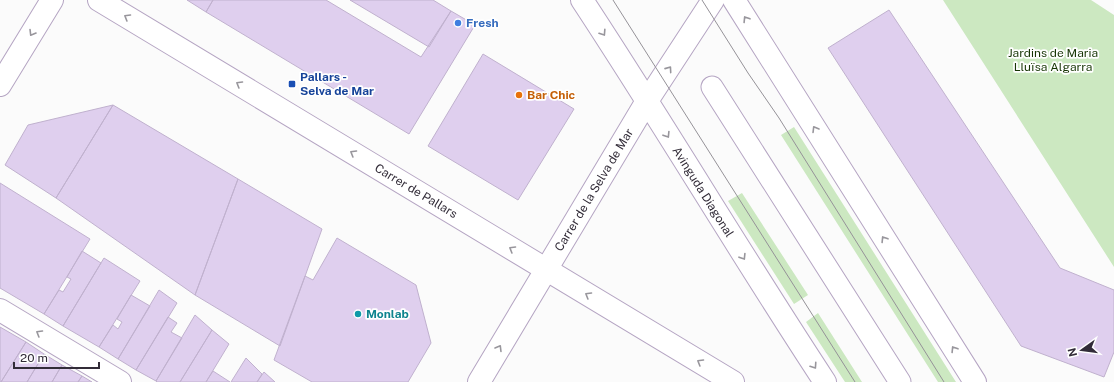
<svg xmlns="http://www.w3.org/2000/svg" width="1114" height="382" font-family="'Public Sans',sans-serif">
<rect width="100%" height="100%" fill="#fbfbfb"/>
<path fill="#cce8c1" d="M943,0h148l23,15v252z
M794,127l162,255h-18l-157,-247z
M742,193l66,102 -14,9 -66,-103z
M818,313l44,69h-17l-39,-60z"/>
<path fill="#dfcfee" stroke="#c0b1ce" d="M187,0h26l-7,12z
M213,0h113l95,57 30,-46 24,14 -66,109 -203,-122z
M350,0h83l18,11 -22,36z
M889,10l171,258 54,22v62l-10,25 -83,-31 -193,-298z
M483,54l91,55 -56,91 -90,-54z
M113,105l125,74 -43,116 -139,-97z
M113,105l-57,93 -51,-33 23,-40z
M238,179l84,50 -42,117 -85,-51z
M0,183l90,56 -46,75 -44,-26z
M337,238l79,47 15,58 -23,39h-96l-38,-22 31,-84 8,4z
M82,251l19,12 -38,63 -19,-12 15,-24 4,2 8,-13 -4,-2z
M104,258l36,23 -41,66 -36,-21z
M159,290l18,13 -41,67 -18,-11z
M131,295l19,11 -32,53 -19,-12 14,-22 5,4 4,-7 -5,-3z
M195,315l17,15 -32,52h-23l-1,-1z
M168,317l9,6 -6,9 11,6 -26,43 -20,-11z
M0,327l26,15 -25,40h-1z
M212,330l17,14 -23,38h-26z
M26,342l18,12 -17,28h-26z
M44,354l18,11 -10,17h-25z
M246,358l16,16 -5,8h-26z
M62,365l20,11 -4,6h-26z
M213,371l17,11h-24z
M264,372l11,10h-18z
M82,376l10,6h-14z"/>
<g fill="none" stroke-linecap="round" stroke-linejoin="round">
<g stroke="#b5a5c3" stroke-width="23">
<path id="pedestrian" d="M712,87l188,295"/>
</g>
<g stroke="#b5a5c3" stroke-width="24">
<path id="minor" d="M0,85l52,-85
M0,310l120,72"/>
</g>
<g stroke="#b5a5c3" stroke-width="24">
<path id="tertiary" d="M582,0c83,126 160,256 243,382
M734,0l241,382
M479,382l168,-281 66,-101"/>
</g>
<g stroke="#b5a5c3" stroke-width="24">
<path id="secondary" d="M99,0l634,382"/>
</g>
<use href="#pedestrian" stroke="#fff" stroke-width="21"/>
<use href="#minor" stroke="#fff" stroke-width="22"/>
<use href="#tertiary" stroke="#fff" stroke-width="22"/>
<use href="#secondary" stroke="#fff" stroke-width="22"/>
<path stroke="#959298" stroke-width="1" d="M613,0l242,382
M702,0l46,73 31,45 165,264"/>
</g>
<defs><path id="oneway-chevron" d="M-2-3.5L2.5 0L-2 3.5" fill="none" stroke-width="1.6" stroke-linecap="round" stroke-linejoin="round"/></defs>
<g stroke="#98969c">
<use href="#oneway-chevron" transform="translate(127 17) rotate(-149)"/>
<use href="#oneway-chevron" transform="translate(746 19) rotate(-122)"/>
<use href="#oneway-chevron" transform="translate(32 33) rotate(121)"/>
<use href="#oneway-chevron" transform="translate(603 33) rotate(57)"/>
<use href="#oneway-chevron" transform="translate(669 69) rotate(-55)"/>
<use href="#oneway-chevron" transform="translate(239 84) rotate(-149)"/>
<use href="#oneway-chevron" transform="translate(815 129) rotate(-121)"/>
<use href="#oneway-chevron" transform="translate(667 135) rotate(58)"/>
<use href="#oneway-chevron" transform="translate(353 153) rotate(-149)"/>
<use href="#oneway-chevron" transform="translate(884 239) rotate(-122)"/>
<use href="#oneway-chevron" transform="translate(512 249) rotate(-149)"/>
<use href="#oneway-chevron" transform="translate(743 257) rotate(58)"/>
<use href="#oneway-chevron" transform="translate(588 295) rotate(-149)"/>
<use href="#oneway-chevron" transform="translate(39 333) rotate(-149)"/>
<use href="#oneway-chevron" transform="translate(499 348) rotate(-59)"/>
<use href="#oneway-chevron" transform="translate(954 349) rotate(-122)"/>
<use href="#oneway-chevron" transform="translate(700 362) rotate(-149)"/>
<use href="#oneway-chevron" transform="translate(814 366) rotate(56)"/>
</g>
<circle fill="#3f7fe0" stroke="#fff" stroke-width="1.5" cx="458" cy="23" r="4"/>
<rect fill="#1a4fb4" stroke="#fff" stroke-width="1.5" x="288" y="80" width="8" height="8" rx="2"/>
<circle fill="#e8710a" stroke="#fff" stroke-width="1.5" cx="519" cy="95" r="4"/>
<circle fill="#0f9aa8" stroke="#fff" stroke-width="1.5" cx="358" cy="314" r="4"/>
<g text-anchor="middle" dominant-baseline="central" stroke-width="3.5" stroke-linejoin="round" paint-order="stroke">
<g font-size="12" font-weight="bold" fill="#366cbe" stroke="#fff" text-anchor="start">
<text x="466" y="23">Fresh</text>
</g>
<g font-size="12" fill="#173505" stroke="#fff">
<text x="1053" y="53">Jardins de Maria<tspan x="1053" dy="14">Lluïsa Algarra</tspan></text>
</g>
<g font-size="12" font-weight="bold" fill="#164399" stroke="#fff" text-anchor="start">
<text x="300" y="77">Pallars -<tspan x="300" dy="14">Selva de Mar</tspan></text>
</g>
<g font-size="12" font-weight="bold" fill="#c56008" stroke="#fff" text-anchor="start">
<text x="527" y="95">Bar Chic</text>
</g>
<g font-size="12" fill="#322c38" stroke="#fff">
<text transform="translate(594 190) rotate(-59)">Carrer de la Selva de Mar</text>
<text transform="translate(416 191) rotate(31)">Carrer de Pallars</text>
<text transform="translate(703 192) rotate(58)">Avinguda Diagonal</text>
</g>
<g font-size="12" font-weight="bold" fill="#0d838f" stroke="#fff" text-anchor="start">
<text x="366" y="314">Monlab</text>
</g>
</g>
<g transform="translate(1082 350) rotate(256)" stroke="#ffffff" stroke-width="3" paint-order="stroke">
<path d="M0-3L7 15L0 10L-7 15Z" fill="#322c38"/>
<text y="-6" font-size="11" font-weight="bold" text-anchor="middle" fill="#322c38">N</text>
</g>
<path d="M14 362v6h85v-6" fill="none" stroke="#322c38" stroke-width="2"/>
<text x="20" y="362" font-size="12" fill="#322c38" stroke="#ffffff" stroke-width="3" paint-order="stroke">20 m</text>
</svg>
